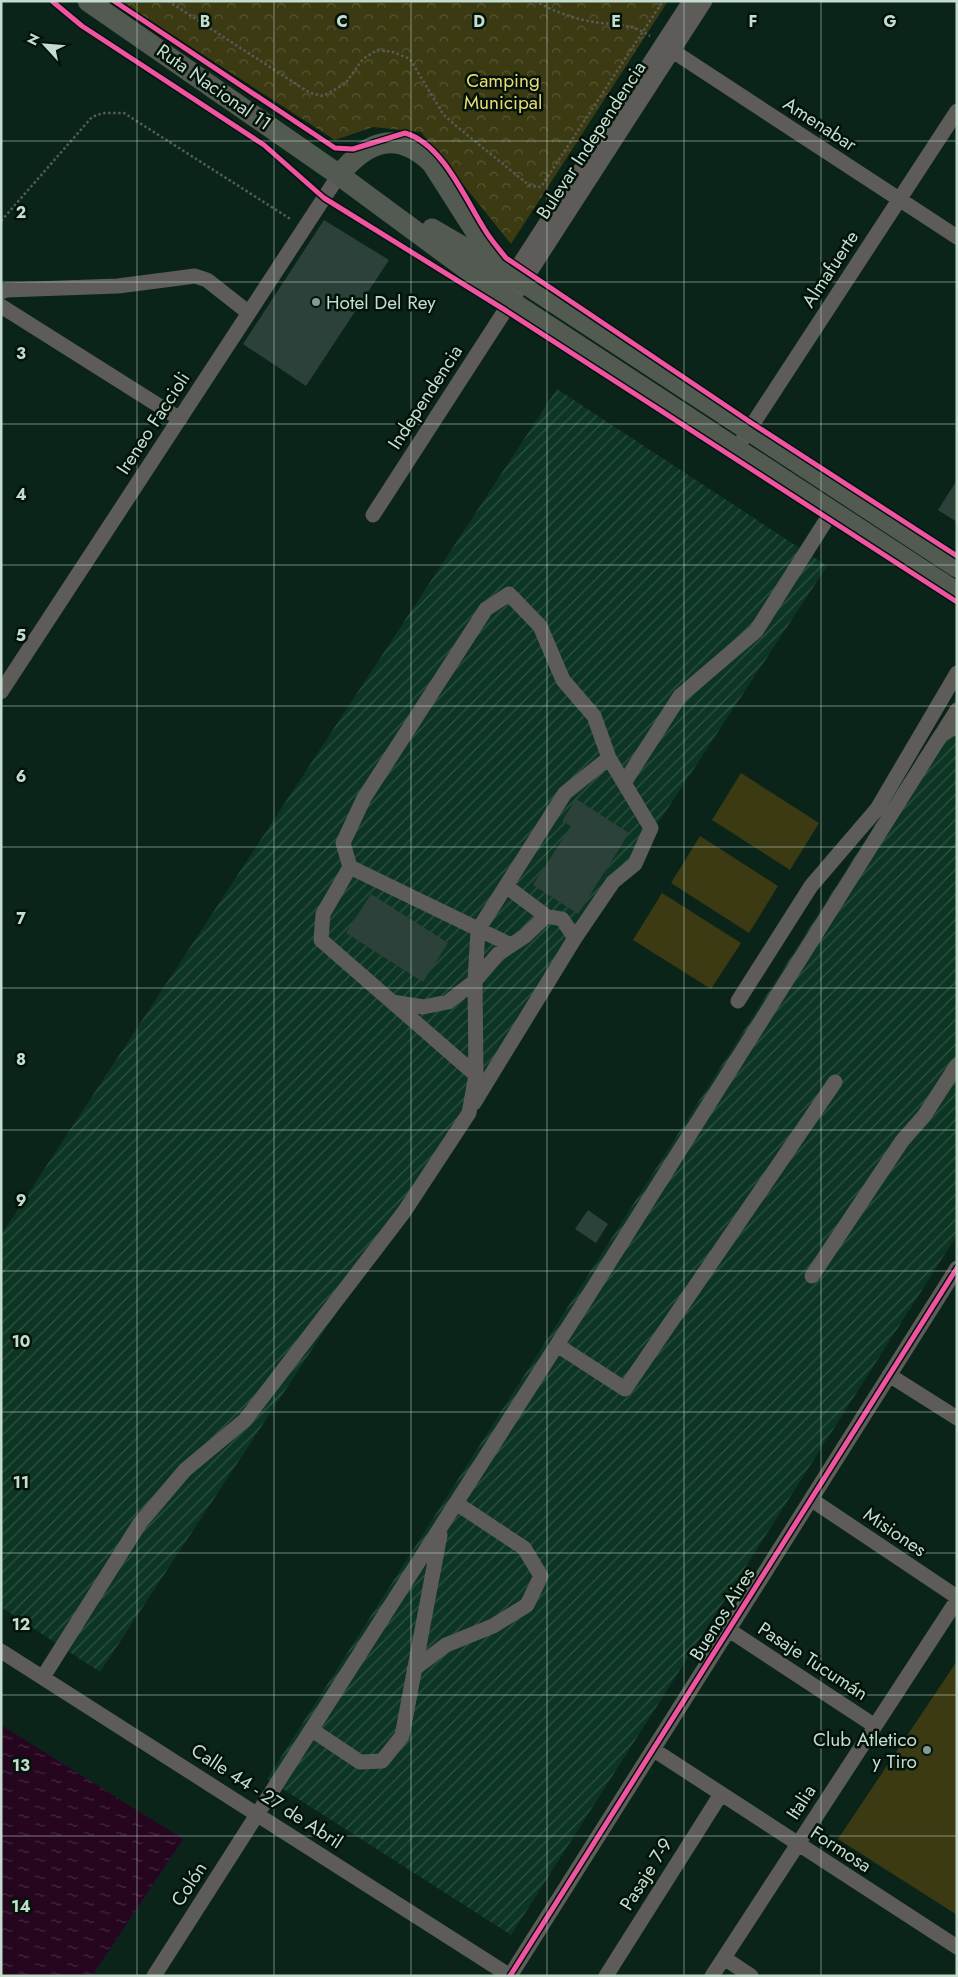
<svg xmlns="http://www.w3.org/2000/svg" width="958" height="1977" font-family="Jost,sans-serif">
<defs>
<pattern id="industrial-furrows" width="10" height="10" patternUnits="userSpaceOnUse" patternTransform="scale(1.25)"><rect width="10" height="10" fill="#0d3524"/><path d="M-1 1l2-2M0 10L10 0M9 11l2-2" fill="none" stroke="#2f5243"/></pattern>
<pattern id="park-crowns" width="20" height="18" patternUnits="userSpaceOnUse" patternTransform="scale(1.25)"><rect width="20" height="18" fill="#3c3a12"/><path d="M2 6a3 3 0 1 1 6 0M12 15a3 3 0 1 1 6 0" fill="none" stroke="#575633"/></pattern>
<pattern id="water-ripples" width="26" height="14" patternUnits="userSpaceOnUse" patternTransform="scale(1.25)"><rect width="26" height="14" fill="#26051f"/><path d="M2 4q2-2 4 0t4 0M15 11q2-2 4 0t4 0" fill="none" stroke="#44293e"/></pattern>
</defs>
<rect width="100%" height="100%" fill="#0a241a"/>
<path fill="url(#industrial-furrows)" d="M557,389l270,177 -727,1106 -99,-65v-372z
M957,696v539l-446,700 -244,-156z"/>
<path fill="#3c3a12" d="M741,773l78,50 -29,47 -78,-50z
M700,836l78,50 -29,47 -78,-50z
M662,893l79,50 -30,46 -78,-49z
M957,1661v254l-119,-76z"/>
<path fill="url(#park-crowns)" d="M120,1h548l-157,243 -90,-112 -48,-5 -38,13z"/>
<path fill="url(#water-ripples)" d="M1,1725l182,114 -91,137h-91z"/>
<path fill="#2b413a" d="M324,220l65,40 -83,126 -63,-42z
M957,480v42l-19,-12z
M576,799l53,34 -51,81 -45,-29 38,-59 -9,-5z
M371,894l77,49 -25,39 -77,-49z
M588,1210l20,14 -12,19 -21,-14z"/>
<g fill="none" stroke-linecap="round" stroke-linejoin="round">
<path stroke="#565b57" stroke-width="2.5" stroke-dasharray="2.5 2.5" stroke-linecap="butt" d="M168,1l142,92 13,3 22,-12 18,-25 14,-9 16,2 17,7 33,55 12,11 75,61 11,1 122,-186
M535,1c20,11 44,20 67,22 20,3 30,1 48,13
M1,221l91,-104 11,-4h21l168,107"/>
<path stroke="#5e5c59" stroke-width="15" d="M662,44l295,193
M1,292l5,-2 112,-4 77,-10 12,4 42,33
M500,294l190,-293
M1,306l179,113
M743,439l214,-328
M373,515l332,-514
M1,692l338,-517
M942,734l15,-24
M624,783l56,-87 76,-65 76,-120
M350,867l161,78
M506,886l40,30
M575,938l38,-56 22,-18 16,-36 -42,-70
M738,1001l73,-115 66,-77 80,-136
M392,1002l31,5 25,-5 27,-21 23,-27 27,-18 21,-20 16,3 13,19 -101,165
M812,1276l90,-135 22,-25 33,-51
M557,1345l68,44 210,-307
M889,1375l68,43
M812,1500l145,97
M729,1630l146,96
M1,1651l509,325
M414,1669l32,-24 47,-19 34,-21 14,-29 -17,-28 -68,-45
M43,1677l97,-154 45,-53 60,-50 159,-208 65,-99 7,-38 -1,-94 3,-51 87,-137 44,-35 -15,-42 -31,-36 -23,-54 -31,-32 -23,15 -122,189 -21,45 7,24 -27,47 -2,26 155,135
M312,1730l48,32 22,-1 20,-25 38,-201
M654,1750l303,197
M724,1958l27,18
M154,1976l431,-675 356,-566 16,-9
M510,1976l447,-708
M606,1976l115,-182
M712,1976l245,-376"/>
<path stroke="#525a51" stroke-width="21" d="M88,1l251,174 171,126 447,292
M339,175c29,-35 58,-45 93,-12l65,102
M432,229l91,53 434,285"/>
<g stroke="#03130a" stroke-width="8">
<path id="cycleway" d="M52,1l30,25 182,119 60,53 181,112 452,292
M114,1l221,147 18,1 52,-16c38,11 60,66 80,97 6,10 14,19 21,28l247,166 204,132
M510,1976l447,-708"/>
</g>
<use href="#cycleway" stroke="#f153a3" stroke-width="5"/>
</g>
<path fill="none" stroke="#c5ddcf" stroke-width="1" stroke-opacity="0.55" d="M137,1v1975M274,1v1975M411,1v1975M547,1v1975M684,1v1975M821,1v1975M1,141h956M1,282h956M1,424h956M1,565h956M1,706h956M1,847h956M1,988h956M1,1130h956M1,1271h956M1,1412h956M1,1553h956M1,1695h956M1,1836h956"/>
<g fill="#849c90" stroke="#03130a" stroke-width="2">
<circle cx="316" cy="302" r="5"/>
<circle cx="927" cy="1750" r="5"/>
</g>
<g text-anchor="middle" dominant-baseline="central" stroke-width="5" stroke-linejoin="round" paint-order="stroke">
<g font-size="19" fill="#ebda73" stroke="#03130a">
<text x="503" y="80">Camping<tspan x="503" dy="22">Municipal</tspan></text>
</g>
<g font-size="19" fill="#c5ddcf" stroke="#03130a">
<text transform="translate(214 87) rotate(35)">Ruta Nacional 11</text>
<text transform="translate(820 124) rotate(33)">Amenabar</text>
<text transform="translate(591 140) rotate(-57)">Bulevar Independencia</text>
<text transform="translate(830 269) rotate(-57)">Almafuerte</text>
<text transform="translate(425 397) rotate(-57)">Independencia</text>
<text transform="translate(153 423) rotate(-57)">Ireneo Faccioli</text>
<text transform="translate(895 1532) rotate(34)">Misiones</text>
<text transform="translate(722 1614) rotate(-58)">Buenos Aires</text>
<text transform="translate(813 1661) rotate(33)">Pasaje Tucumán</text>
<text transform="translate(267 1796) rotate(33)">Calle 44 - 27 de Abril</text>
<text transform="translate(801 1802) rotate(-57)">Italia</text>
<text transform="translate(841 1849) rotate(33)">Formosa</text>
<text transform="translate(646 1874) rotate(-58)">Pasaje 7-9</text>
<text transform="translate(189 1884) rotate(-57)">Colón</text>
</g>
<g font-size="19" fill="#c5ddcf" stroke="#03130a" text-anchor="start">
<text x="326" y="302">Hotel Del Rey</text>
<text x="917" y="1739" text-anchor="end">Club Atletico<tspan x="917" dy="22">y Tiro</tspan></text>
</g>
</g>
<g font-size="16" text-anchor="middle" font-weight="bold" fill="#c5ddcf" stroke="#03130a" stroke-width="5" stroke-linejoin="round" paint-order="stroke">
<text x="205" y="27">B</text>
<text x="342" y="27">C</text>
<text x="479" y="27">D</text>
<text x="616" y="27">E</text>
<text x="753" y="27">F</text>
<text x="890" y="27">G</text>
<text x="21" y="218">2</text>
<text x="21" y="359">3</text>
<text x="21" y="500">4</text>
<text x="21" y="641">5</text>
<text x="21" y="782">6</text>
<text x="21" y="924">7</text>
<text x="21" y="1065">8</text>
<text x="21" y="1206">9</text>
<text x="21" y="1347">10</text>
<text x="21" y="1488">11</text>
<text x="21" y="1630">12</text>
<text x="21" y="1771">13</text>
<text x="21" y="1912">14</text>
</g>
<rect width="958" height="1977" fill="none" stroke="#c5ddcf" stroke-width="5"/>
<g transform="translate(45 45) rotate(296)" stroke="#03130a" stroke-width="4" paint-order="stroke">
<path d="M0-4L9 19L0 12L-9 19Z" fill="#c5ddcf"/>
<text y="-8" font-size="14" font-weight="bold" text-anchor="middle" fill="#c5ddcf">N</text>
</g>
</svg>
